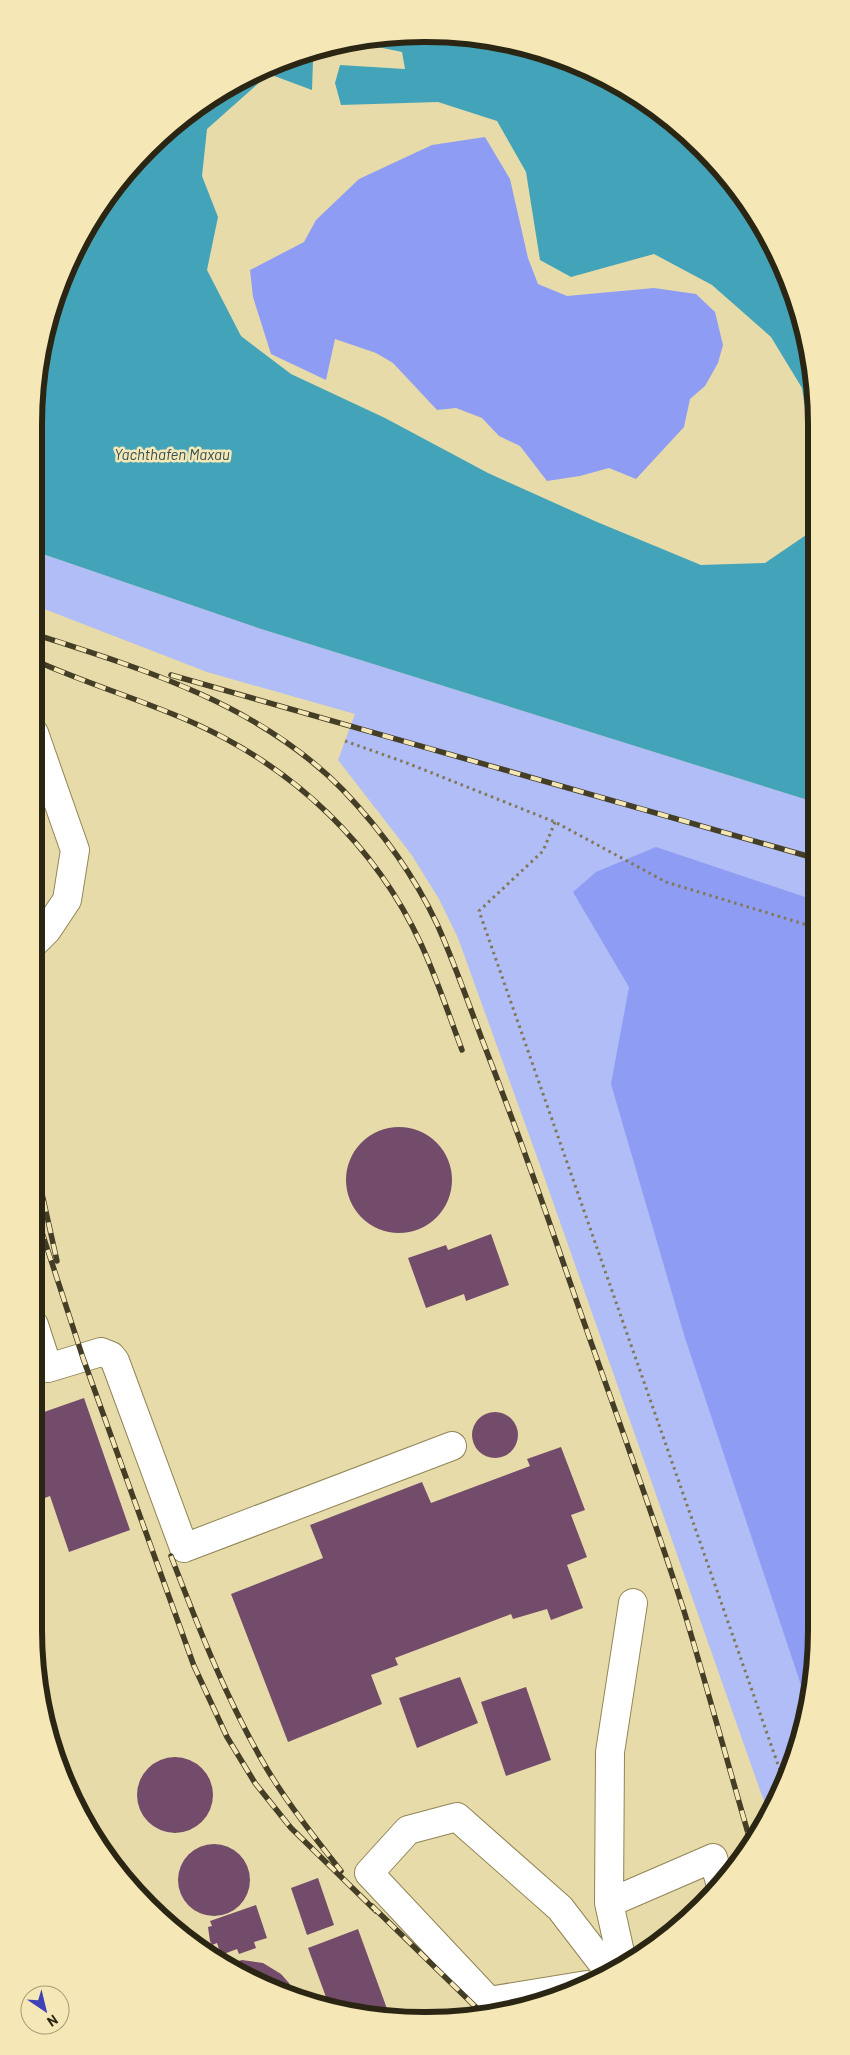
<svg xmlns="http://www.w3.org/2000/svg" width="850" height="2055" font-family="Barlow,sans-serif">
<rect width="100%" height="100%" fill="#e8dbaa"/>
<path fill="#b0bdf6" d="M34,551l224,77 556,174 2,828 -20,125 -29,55 -226,-642 -83,-230 -19,-39 -28,-45 -73,-94 17,-46 -148,-42 -173,-67z"/>
<path fill="#8e9df3" d="M485,137l25,42 18,79 10,26 29,12 87,-8 42,6 19,18 8,33 -5,18 -13,23 -15,13 -6,28 -48,52 -27,-11 -29,8 -33,5 -27,-35 -21,-10 -17,-18 -26,-10 -19,2 -44,-47 -17,-10 -41,-14 -9,41 -55,-26 -18,-57 -3,-27 54,-28 12,-22 43,-41 73,-34z
M656,847l158,53 2,730 -11,67 -120,-359 -74,-254 18,-97 -56,-95 23,-20z"/>
<path fill="#43a4b9" d="M399,35l77,2 74,17 92,46 77,67 67,108 27,99 1,428 -556,-174 -224,-77v-126l20,-125 32,-70 45,-63 56,-52 65,-41 57,-21 4,8 -1,29 -43,-16 -62,55 -5,47 16,41 -11,53 34,66 50,38 94,44 103,55 109,49 104,43 64,-2 44,-30 3,-78 -10,-67 -31,-51 -59,-52 -58,-31 -83,23 -31,-17 -14,-88 -29,-51 -59,-19 -97,3 -6,-22 5,-18 65,4 -3,-17 -48,-10z"/>
<path fill="#724c6a" d="M346 1180a53 53 0 1 1 106 0a53 53 0 1 1-106 0Z
M491,1234l18,51 -43,16 -2,-7 -38,14 -18,-50 38,-13 2,5z
M84,1398l46,132 -61,22 -19,-56 -16,6v-95l8,-3 2,8z
M472 1435a23 23 0 1 1 46 0a23 23 0 1 1-46 0Z
M561,1447l24,63 -14,5 16,42 -20,8 16,43 -32,12 -4,-11 -34,10 -2,-5 -116,44 3,7 -27,10 11,29 -94,38 -57,-148 92,-36 -13,-33 112,-43 9,21 99,-37 -3,-7z
M460,1677l18,46 -61,25 -18,-50z
M526,1687l25,73 -45,16 -25,-74z
M137 1795a38 38 0 1 1 76 0a38 38 0 1 1-76 0Z
M178 1880a36 36 0 1 1 72 0a36 36 0 1 1-72 0Z
M318,1878l16,47 -27,10 -16,-47z
M256,1905l11,33 -13,4 2,6 -17,6 -2,-5 -16,6 -4,-12 -5,2 -2,-4 -2,-14 4,-1 -2,-5z
M358,1929l32,88 -16,1 -44,-10 -22,-60z
M242,1960l21,3 18,11 8,9 8,16 -72,-34z"/>
<g fill="none" stroke-linecap="round" stroke-linejoin="round">
<g stroke="#918456" stroke-width="30">
<path id="minor" d="M34,733l41,117 -8,50 -20,30 -13,13
M34,1325l14,43 53,-16 10,4 4,5 69,187 268,-102
M609,1903l1,-151 23,-149
M623,1966l-14,-63 104,-45 7,24
M587,1985l-98,16 -120,-128 39,-43 49,-13 103,91 50,65"/>
</g>
<path stroke="#817858" stroke-width="3" stroke-dasharray="2.5 4" stroke-linecap="butt" d="M345,741l62,22 148,59 111,60 148,45
M555,822l-12,29 -64,60 304,868"/>
<use href="#minor" stroke="#fff" stroke-width="28"/>
<g stroke="#443e27" stroke-width="5.5">
<path id="rail" d="M34,634c110,35 226,71 309,156 37,39 71,85 94,134 17,38 31,78 46,118 28,72 54,144 79,217 40,117 84,234 122,352 23,76 44,153 66,229
M34,660c53,24 109,40 162,64 99,45 179,121 225,220 16,35 28,71 41,106
M171,675l643,183
M34,1158l23,103
M34,1208l49,150 111,308 33,71 28,46 36,45 85,83
M171,1556c28,73 56,145 96,213 21,35 48,69 74,102
M372,1906l111,108"/>
</g>
<use href="#rail" stroke="#f6e8b6" stroke-width="4" stroke-dasharray="11" stroke-linecap="butt"/>
</g>
<g text-anchor="middle" dominant-baseline="central" stroke-width="5" stroke-linejoin="round" paint-order="stroke">
<g font-size="15" font-style="italic" fill="#314f56" stroke="#f6e8b6">
<text x="172" y="454">Yachthafen Maxau</text>
</g>
</g>
<path d="M0 0H850V2055H0ZM424 42H426A382 382 0 0 1 808 424V1630A382 382 0 0 1 426 2012H424A382 382 0 0 1 42 1630V424A382 382 0 0 1 424 42Z" fill="#f6e8b6" fill-rule="evenodd"/>
<path fill="none" stroke="#2b2613" stroke-width="6" d="M424 42H426A382 382 0 0 1 808 424V1630A382 382 0 0 1 426 2012H424A382 382 0 0 1 42 1630V424A382 382 0 0 1 424 42Z"/>
<g transform="translate(45 2010) rotate(145)"><circle r="24" fill="#f6e8b6" stroke="#a59a75"/>
<path d="M0-4L9 19L0 12L-9 19Z" fill="#3e43b7"/>
<text y="-8" font-size="14" font-weight="bold" text-anchor="middle" fill="#2b2613">N</text>
</g>
</svg>
